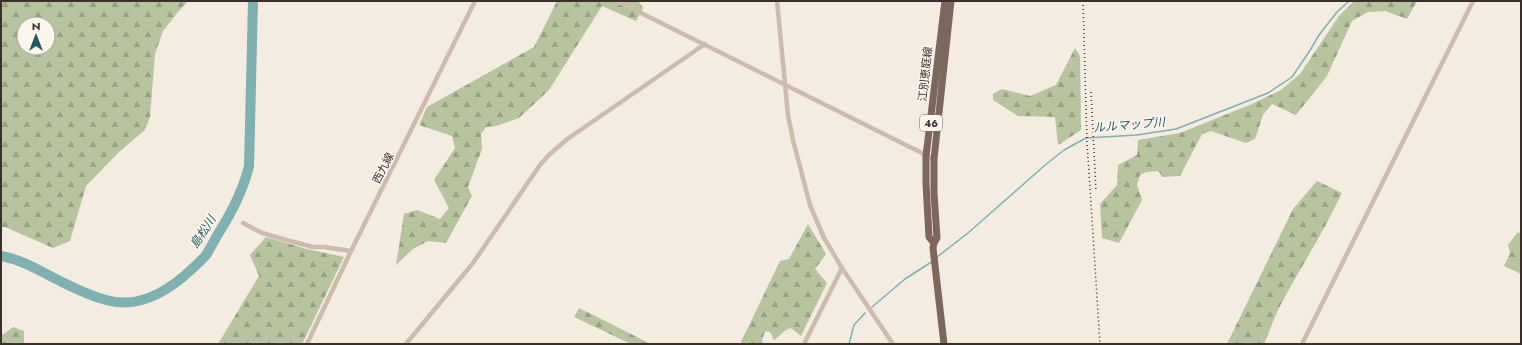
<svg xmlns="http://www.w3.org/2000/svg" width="1522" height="345" font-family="Jost,'Noto Sans JP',sans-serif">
<defs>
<pattern id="forest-firs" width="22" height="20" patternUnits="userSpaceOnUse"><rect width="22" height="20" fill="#b8c4a0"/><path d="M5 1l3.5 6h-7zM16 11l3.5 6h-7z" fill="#97a083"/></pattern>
</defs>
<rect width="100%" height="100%" fill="#f4ebe1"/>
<path fill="url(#forest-firs)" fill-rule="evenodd" d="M1,1h187l-10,11 -15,19 -8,23 -5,63 -5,13 -26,22 -33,34 -16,55 -17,7 -48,-21h-4zM24,24h24v24h-24z
M557,1h81l5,7 -7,13 -34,-15 -53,84 -30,28 -23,8 -10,1 -5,7 1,15 -14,38 4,9 -26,47 -18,-2 -15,8 -17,16 8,-51 13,-4 23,9 9,-11 -15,-28 21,-32 -3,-12 -33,-11 8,-18 107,-60z
M1354,1h63l-10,18 -22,-8 -17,1 -16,9 -25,55 -31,39 -24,-11 -9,11 -8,24 -9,4 -35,-12 -9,3 -22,42 -17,1 -5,-6 -12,1 -6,3 -3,10 5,15 -23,43 -17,-5 -2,-34 17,-19 1,-20 19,-10 1,-15 42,-7 72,-29 29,-14 19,-16 39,-58z
M1075,48l5,8 1,74 -23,15 -3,-28 -37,-1 -25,-16v-6l9,-5 28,7 26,-11z
M1317,181l25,12c-18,38 -41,74 -61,111 -7,13 -11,27 -17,40h-37l66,-135z
M808,224l18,30 -11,15 12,14 -26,53 -10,-8c-7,1 -10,8 -17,12l-4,-8 -5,-1 -3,10 2,3h-24l40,-83 9,-2z
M1518,232l3,2v40l-17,-8 6,-13 -2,-8z
M266,237l41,12 37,8 -42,87h-84l41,-68 -9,-21z
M579,308l72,36h-20l-57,-27z
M13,327l11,4v13h-23v-8z"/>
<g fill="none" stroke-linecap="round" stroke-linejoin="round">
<path stroke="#7fb0b2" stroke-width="1.5" d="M937,257l31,-24 76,-67 20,-16 22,-12 51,-3 39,-6 92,-36 24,-16 17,-25 10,-17 18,-23 12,-11
M872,307l33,-28 28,-18
M849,344l5,-19 11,-12"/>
<path stroke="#7fb0b2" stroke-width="10" d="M1,256c23,4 40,16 61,26 14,7 29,14 44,18 34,10 64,-10 87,-32 4,-4 9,-8 13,-13 4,-6 8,-14 12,-21 14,-22 25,-43 31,-68l4,-165"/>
<path stroke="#cdbbac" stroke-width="4.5" d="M617,1l317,158
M777,1l11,114 5,25 17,65 14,33 18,30 51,76
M243,223l19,10 28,8 23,6h11l27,4
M307,344l44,-93 124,-250
M406,344l67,-81 67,-98 9,-10 17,-15 139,-96
M804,344l38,-76
M1302,344l171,-343"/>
<path stroke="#7d675c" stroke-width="7" d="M934,243l-5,-6 -3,-53v-28l19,-155
M944,344l-11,-96 1,-5 3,-5 -3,-45v-34l17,-158"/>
<path stroke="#3b302b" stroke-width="1.5" stroke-dasharray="1 3" stroke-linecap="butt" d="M1083,1l4,141 13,202
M1091,92l5,98"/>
</g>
<g text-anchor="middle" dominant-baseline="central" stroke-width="3.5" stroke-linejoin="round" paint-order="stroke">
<rect fill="#fbf5ee" stroke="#756b66" stroke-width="1" x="920" y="115" width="22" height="16" rx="3"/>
<g font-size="10" font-weight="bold" fill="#3b302b">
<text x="931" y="123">46</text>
</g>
<g font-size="11" fill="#3b302b" stroke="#fbf5ee">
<text transform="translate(925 74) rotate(-84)">江別恵庭線</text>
<text transform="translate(383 168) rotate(-63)">西九線</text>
</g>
<g font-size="12" font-style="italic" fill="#1f5a5e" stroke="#fbf5ee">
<text transform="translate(1129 125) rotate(-5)">ルルマップ川</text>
<text transform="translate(203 232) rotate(-57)">島松川</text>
</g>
</g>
<rect width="1522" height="345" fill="none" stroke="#3b302b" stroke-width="4"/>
<g transform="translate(36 36)"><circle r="19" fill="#fbf5ee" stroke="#aea6a0"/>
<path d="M0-3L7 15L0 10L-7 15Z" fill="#1f5a5e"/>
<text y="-6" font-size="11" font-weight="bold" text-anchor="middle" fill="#3b302b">N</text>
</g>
</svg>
